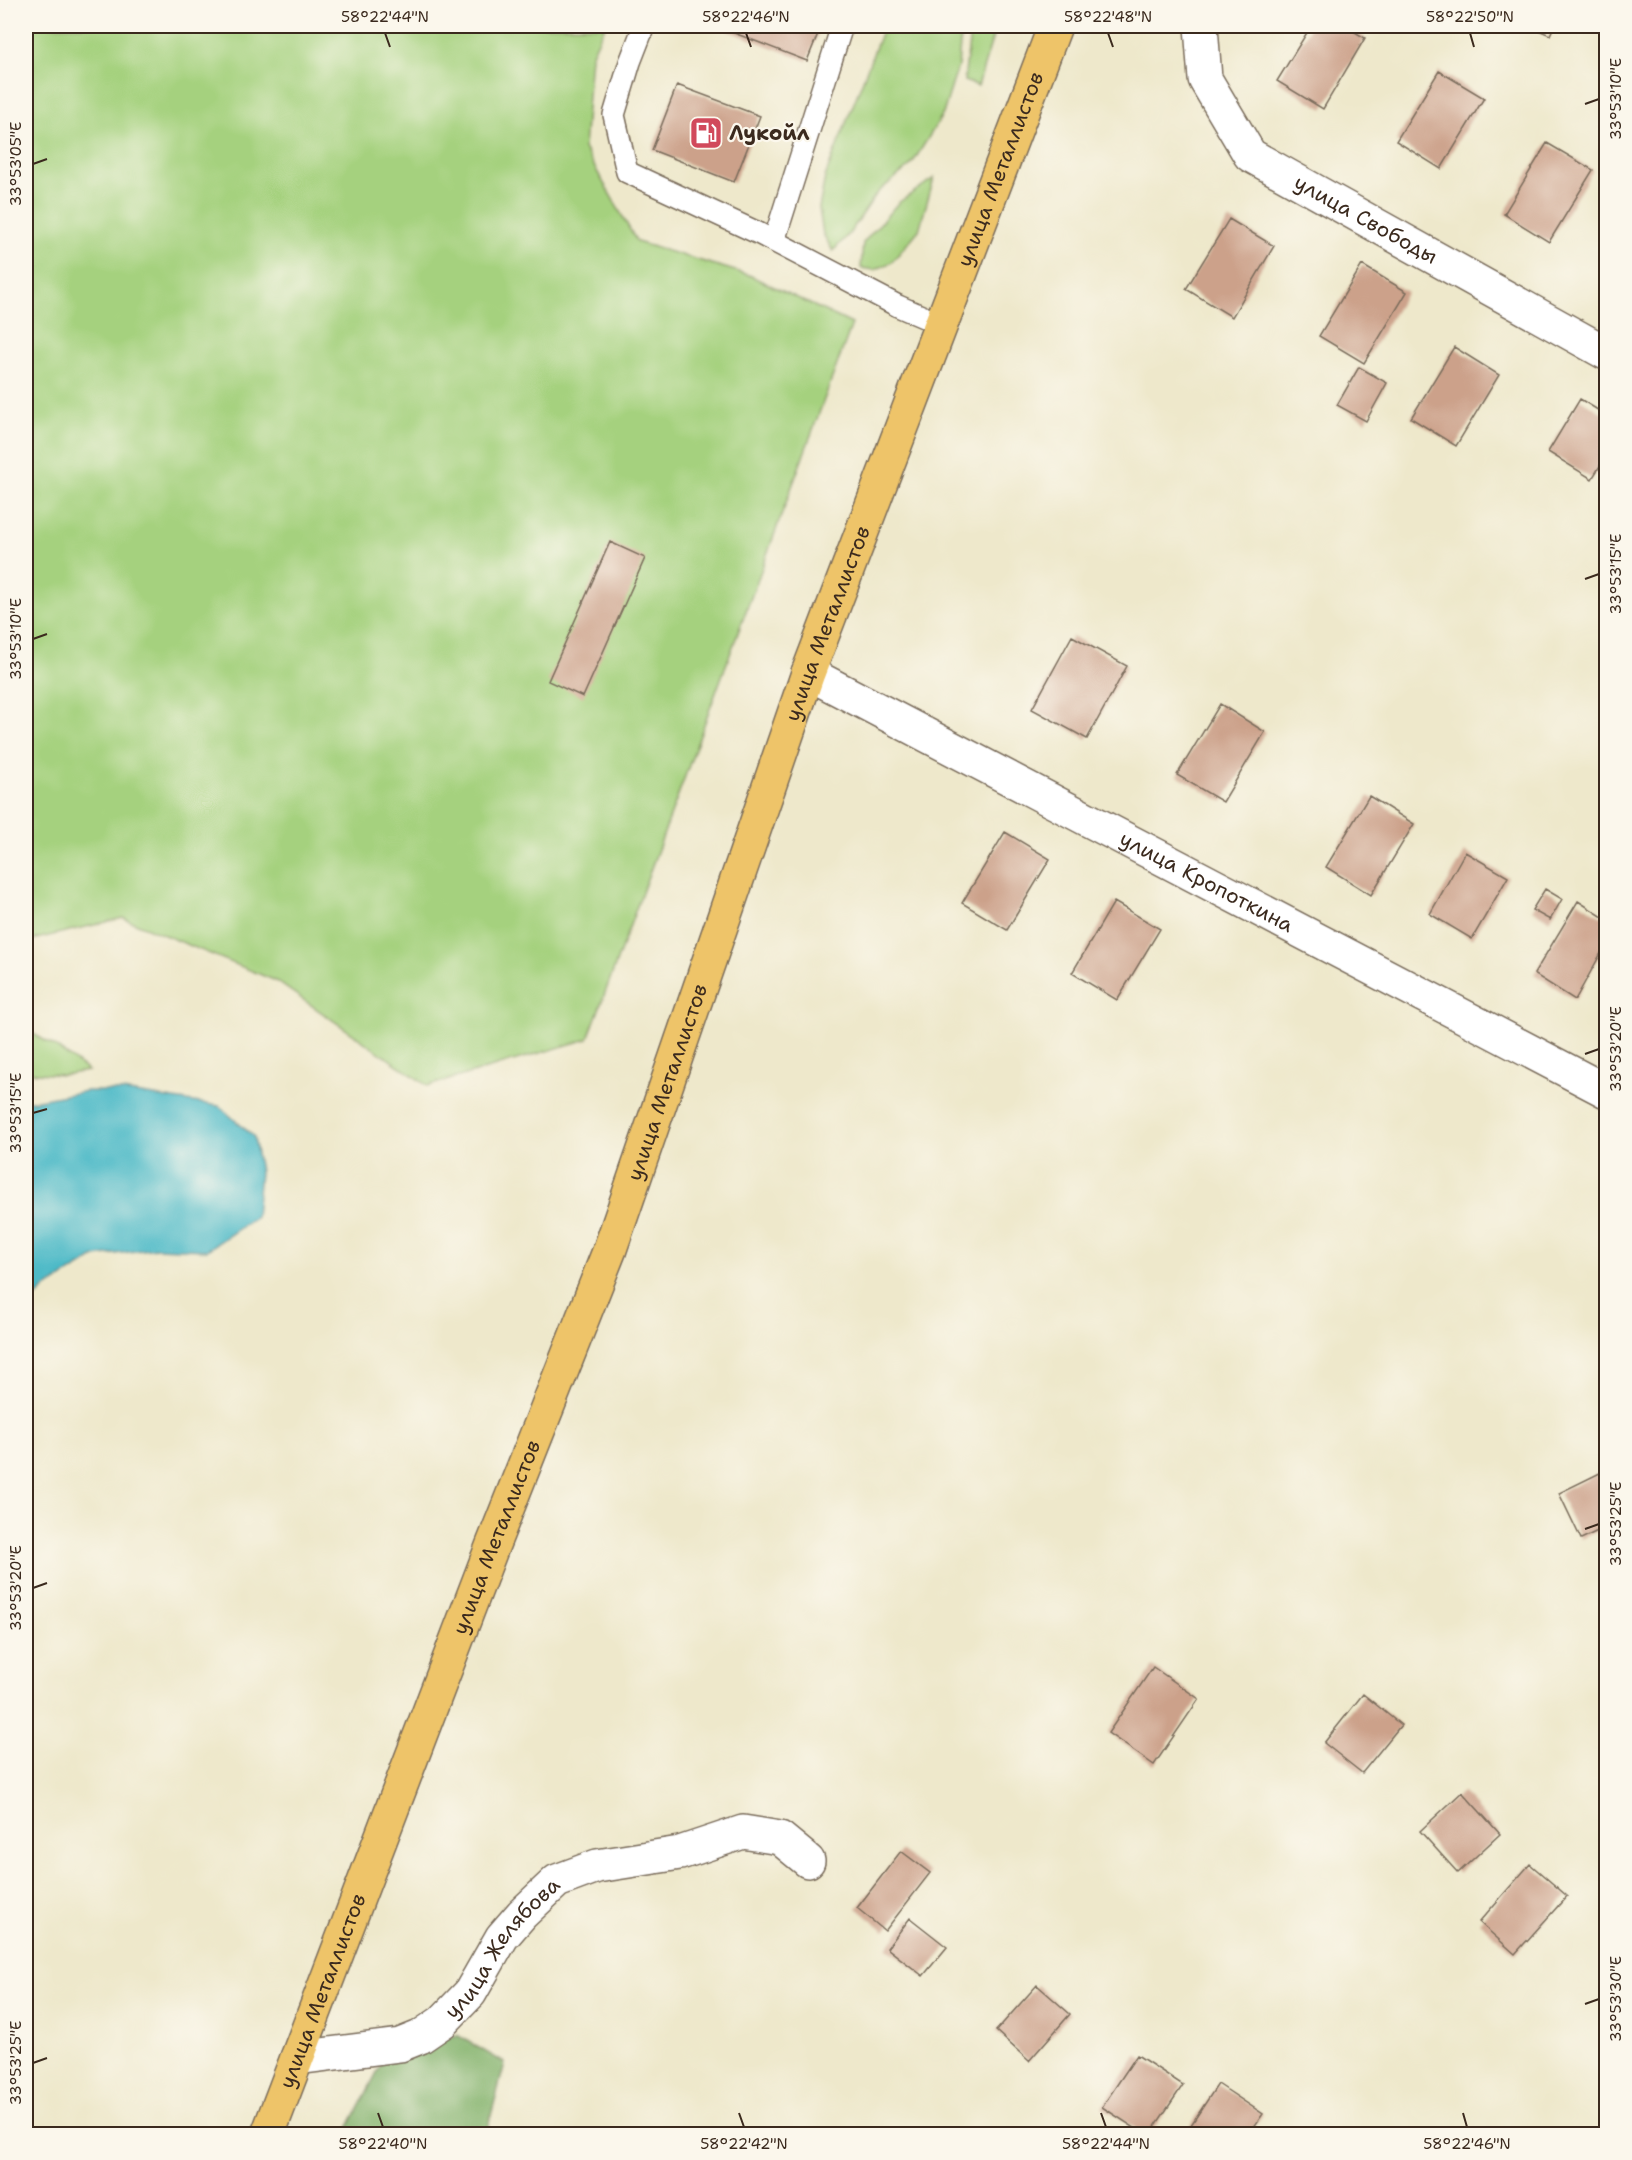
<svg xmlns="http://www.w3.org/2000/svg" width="1632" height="2160" font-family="'Shantell Sans',sans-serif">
<rect width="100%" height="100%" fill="#fbf7ec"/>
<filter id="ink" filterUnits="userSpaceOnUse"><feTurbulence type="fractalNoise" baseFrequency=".0167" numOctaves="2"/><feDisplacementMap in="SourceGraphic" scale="12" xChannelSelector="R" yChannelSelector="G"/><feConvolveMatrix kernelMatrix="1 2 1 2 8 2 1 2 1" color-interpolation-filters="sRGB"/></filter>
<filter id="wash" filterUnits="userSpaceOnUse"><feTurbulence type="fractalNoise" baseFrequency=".008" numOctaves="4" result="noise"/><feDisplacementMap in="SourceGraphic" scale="24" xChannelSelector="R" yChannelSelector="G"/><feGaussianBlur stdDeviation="1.35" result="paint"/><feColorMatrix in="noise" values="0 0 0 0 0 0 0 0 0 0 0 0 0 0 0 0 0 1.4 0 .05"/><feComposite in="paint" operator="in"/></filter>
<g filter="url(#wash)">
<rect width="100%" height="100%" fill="#eee8cb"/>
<path fill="#a5d17e" stroke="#707e4e" stroke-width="1.5" d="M26,26h579l-14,30 -7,92 53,94 112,33 103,49 -264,715 -160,47 -152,-105 -153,-63 -95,23 -2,-1z
M884,26h73l4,6 -3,34 -15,48 -31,50 -35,29 -28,41 -16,17 -10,-17 -4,-26 6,-31z
M971,26h25l-18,60 -14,-5z
M934,178l-15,52 -27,32 -17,8 -14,-2 2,-25 35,-40z
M26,1030l27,15 35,26 -26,4 -36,-3z"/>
<path fill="#84b36d" stroke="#606e46" stroke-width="1.5" d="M457,2035l48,28 -19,71h-141l41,-79z"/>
<path fill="#4dbac7" stroke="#447272" stroke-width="1.5" d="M86,1091h36l97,15 35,31 6,35 -4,45 -49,33 -51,-2 -61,9 -48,30 -21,19v-205h7z"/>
<g id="blocks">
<path fill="#cca18a" d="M716,26h105l-14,35z
M1311,26h34l20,12 -42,71 -46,-28z
M1529,26h25l-4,9z
M1439,71l45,27 -43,71 -45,-28z
M677,85l83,31 -26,66 -82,-32z
M1547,143l46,27 -44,72 -45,-28z
M1229,219l45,27 -42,71 -46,-28z
M1362,265l45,27 -43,71 -45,-27z
M1454,347l45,28 -43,71 -45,-28z
M1359,367l28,16 -21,38 -29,-16z
M1580,399l26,16v41l-14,23 -44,-27z
M610,542l35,16 -62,139 -35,-16z
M1072,636l55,30 -40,73 -55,-30z
M1220,704l45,28 -42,70 -46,-27z
M1369,796l45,28 -43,71 -45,-28z
M1005,832l45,27 -43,71 -45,-27z
M1465,852l43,25 -36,62 -42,-25z
M1545,889l17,10 -12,21 -18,-10z
M1578,901l28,18v25l-31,56 -41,-26z
M1114,902l46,27 -43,71 -45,-27z
M1606,1470v57l-25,12 -22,-46z
M1153,1667l46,32 -45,66 -46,-32z
M1363,1694l38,31 -39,48 -38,-30z
M1462,1792l38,42 -42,39 -38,-42z
M901,1851l29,22 -45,58 -28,-23z
M1530,1864l37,32 -52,58 -36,-32z
M910,1918l37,29 -24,29 -36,-28z
M1037,1985l33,29 -41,47 -33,-30z
M1137,2055l46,30 -33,49h-6l-42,-27z
M1218,2084l45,30 -14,20h-64z"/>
</g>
</g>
<g filter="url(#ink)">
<use href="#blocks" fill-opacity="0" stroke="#7a6c5b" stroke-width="1.5"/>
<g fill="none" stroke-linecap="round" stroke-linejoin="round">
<g stroke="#7a6c5b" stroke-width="24">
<path id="service" d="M644,26l-14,36 -16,53 13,57 131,61 140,73 42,18
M774,241l68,-215"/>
</g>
<g stroke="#7a6c5b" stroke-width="36">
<g id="minor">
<path id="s1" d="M1201,26l4,53 45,76 356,198"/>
<path id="s2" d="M808,673l798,418"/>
<path id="s3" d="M297,2058l103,-13 20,-8 22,-15 28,-29 32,-56 20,-23 35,-33 40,-15 83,-13 63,-21 37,6 28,23"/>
</g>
</g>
<g stroke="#7a6c5b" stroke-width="36">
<g id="primary">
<path id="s4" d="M268,2134l224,-587 118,-298 198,-576 247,-647"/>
</g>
</g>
<use href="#service" stroke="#fff" stroke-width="21"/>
<use href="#minor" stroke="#fff" stroke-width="33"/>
<use href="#primary" stroke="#eec469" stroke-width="33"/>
</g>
</g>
<path fill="none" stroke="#3b2a1e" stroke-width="2" d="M385,33l5,14M746,33l5,14M1108,33l5,14M1470,33l4,14M1585,104l14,-5M33,164l14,-5M1585,579l14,-5M33,639l14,-5M1585,1054l14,-5M33,1113l14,-4M1585,1529l14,-5M33,1588l14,-5M1585,2004l14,-5M33,2063l14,-5M378,2113l5,14M739,2113l5,14M1101,2113l5,14M1463,2113l4,14"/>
<defs>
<g id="fuel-square" transform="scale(1.725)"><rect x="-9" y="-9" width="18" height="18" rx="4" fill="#d1495b" stroke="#fbf7ec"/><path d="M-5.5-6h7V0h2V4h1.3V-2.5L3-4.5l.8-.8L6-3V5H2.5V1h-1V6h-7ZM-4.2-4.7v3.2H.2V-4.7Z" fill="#fff"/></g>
</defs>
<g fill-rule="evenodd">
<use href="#fuel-square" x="706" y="133"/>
</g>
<g text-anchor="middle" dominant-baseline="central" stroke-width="4.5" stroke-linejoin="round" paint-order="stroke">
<g font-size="21" font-weight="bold" fill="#3b2a1e" stroke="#fbf7ec" text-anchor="start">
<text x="729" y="133">Лукойл</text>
</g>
<g font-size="21" fill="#3b2a1e" stroke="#fbf7ec">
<text stroke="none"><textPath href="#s4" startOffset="2097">улица Металлистов</textPath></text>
<text stroke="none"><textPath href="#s1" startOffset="274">улица Свободы</textPath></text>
<text stroke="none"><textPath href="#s4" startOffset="1611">улица Металлистов</textPath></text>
<text stroke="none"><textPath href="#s2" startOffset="450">улица Кропоткина</textPath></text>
<text stroke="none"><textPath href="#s4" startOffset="1125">улица Металлистов</textPath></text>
<text stroke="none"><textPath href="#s4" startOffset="639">улица Металлистов</textPath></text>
<text stroke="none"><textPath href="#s3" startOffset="248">улица Желябова</textPath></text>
<text stroke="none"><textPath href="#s4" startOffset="153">улица Металлистов</textPath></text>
</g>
</g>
<rect width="1632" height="2160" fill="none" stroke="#fbf7ec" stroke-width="66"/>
<rect x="33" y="33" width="1566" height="2094" fill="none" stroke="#3b2a1e" stroke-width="2"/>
<g font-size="15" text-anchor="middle" fill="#3b2a1e">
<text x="385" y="22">58°22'44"N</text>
<text x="746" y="22">58°22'46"N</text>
<text x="1108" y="22">58°22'48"N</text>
<text x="1470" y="22">58°22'50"N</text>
<text transform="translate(1616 99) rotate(-90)" y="5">33°53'10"E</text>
<text transform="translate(16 164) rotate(-90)" y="5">33°53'05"E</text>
<text transform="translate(1616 574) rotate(-90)" y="5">33°53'15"E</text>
<text transform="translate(16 639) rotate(-90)" y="5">33°53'10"E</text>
<text transform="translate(1616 1049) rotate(-90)" y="5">33°53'20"E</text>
<text transform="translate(16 1113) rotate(-90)" y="5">33°53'15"E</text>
<text transform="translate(1616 1524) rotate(-90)" y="5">33°53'25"E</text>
<text transform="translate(16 1588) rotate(-90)" y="5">33°53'20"E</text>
<text transform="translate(1616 1999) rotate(-90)" y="5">33°53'30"E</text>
<text transform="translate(16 2063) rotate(-90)" y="5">33°53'25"E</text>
<text x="383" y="2149">58°22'40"N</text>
<text x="744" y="2149">58°22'42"N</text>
<text x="1106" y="2149">58°22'44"N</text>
<text x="1467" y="2149">58°22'46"N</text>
</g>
</svg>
